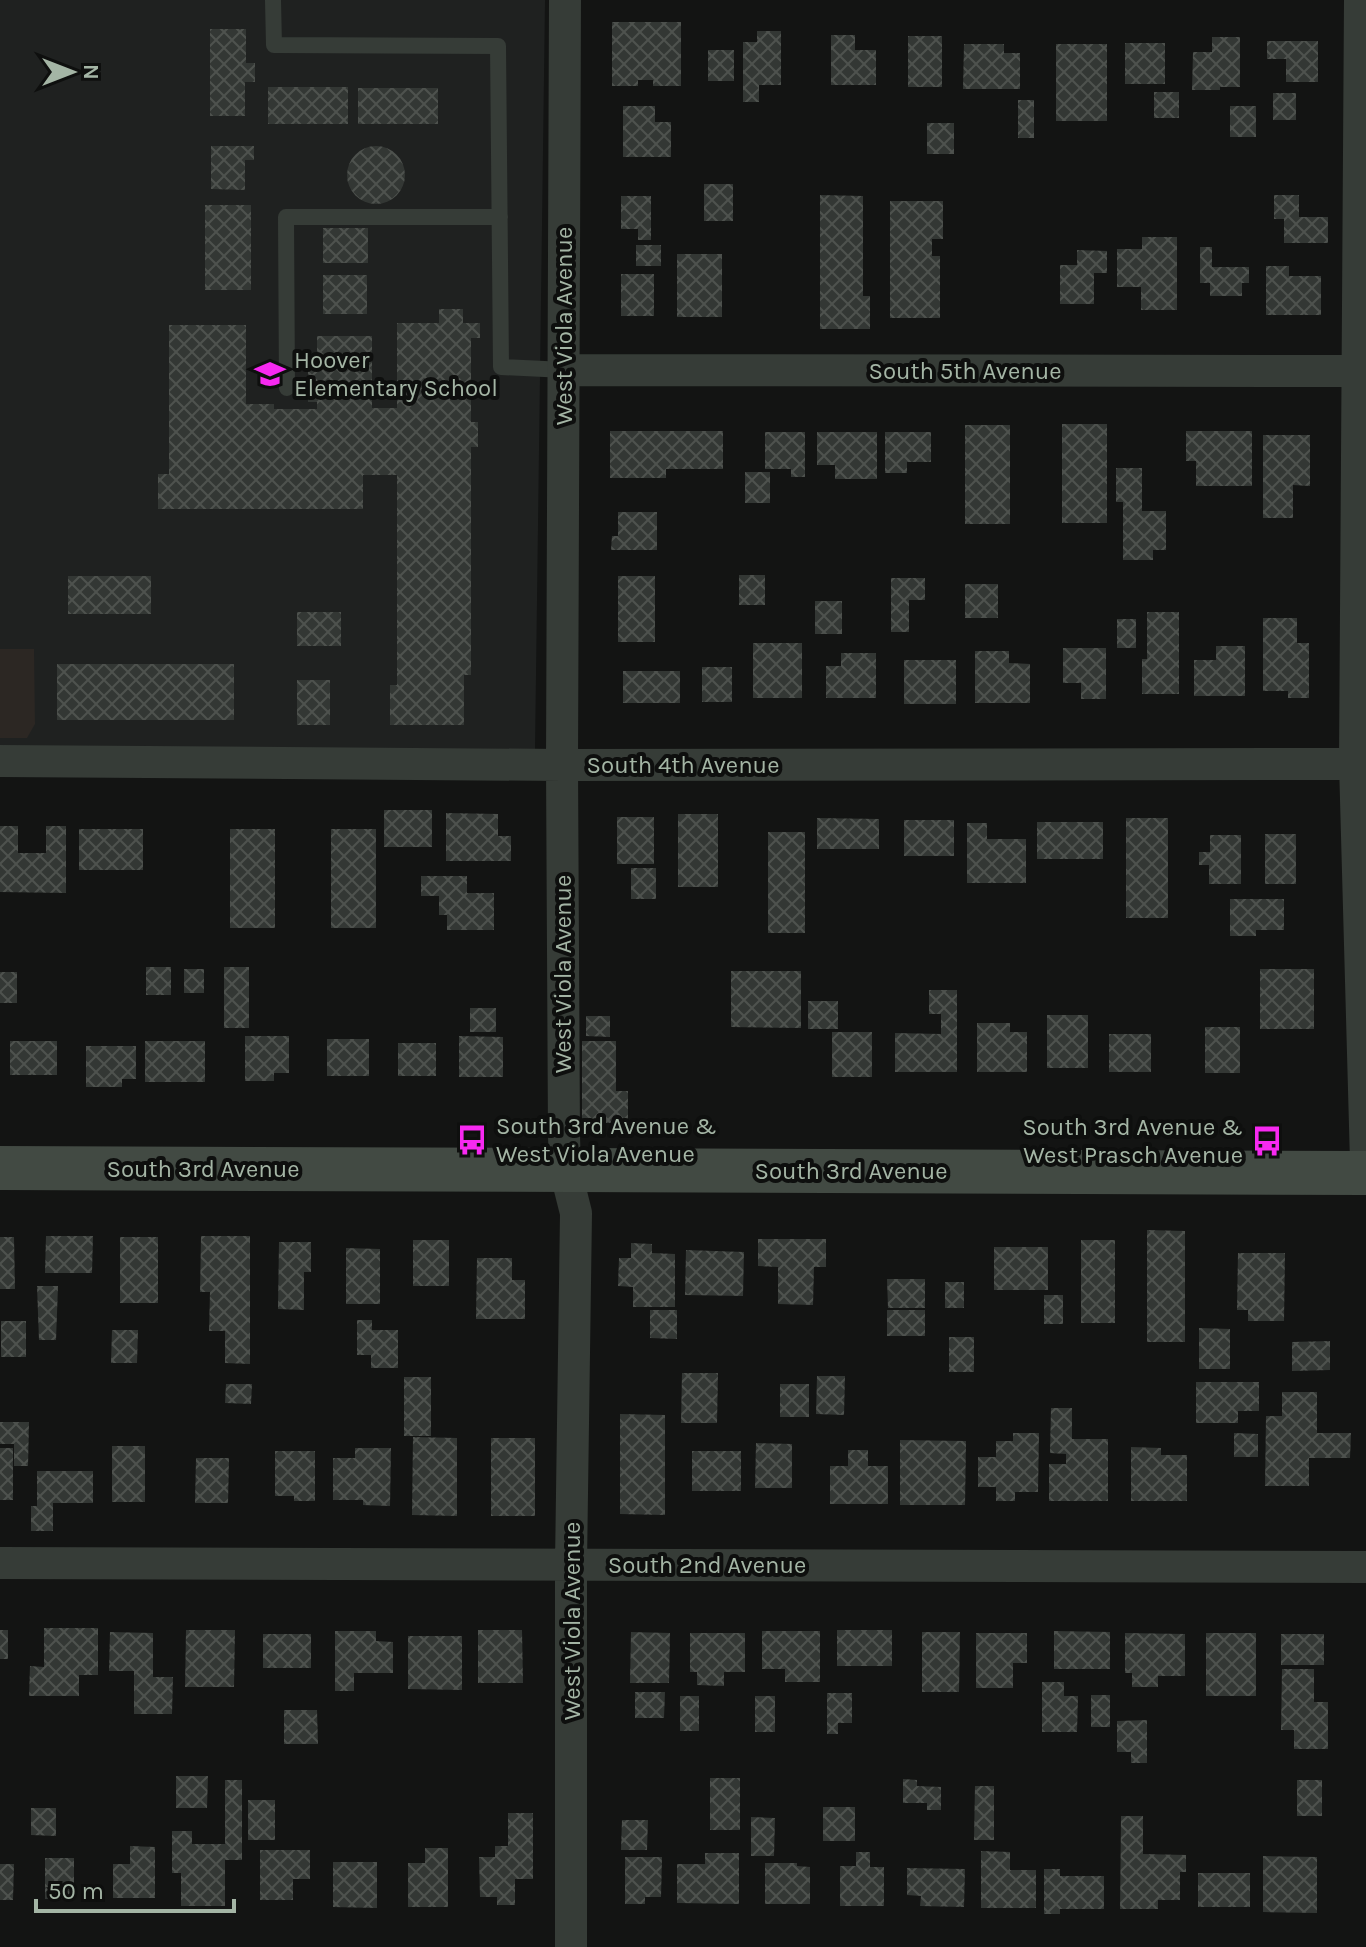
<svg xmlns="http://www.w3.org/2000/svg" width="1366" height="1947" font-family="Karla,sans-serif">
<defs>
<pattern id="building-cross-hatch" width="8" height="8" patternUnits="userSpaceOnUse" patternTransform="scale(2)"><rect width="8" height="8" fill="#333734"/><path d="M0 0l8 8M0 8l8-8" fill="none" stroke="#4e524e"/></pattern>
</defs>
<rect width="100%" height="100%" fill="#131413"/>
<path fill="#1f2120" d="M0,0h545l-10,749h-535z"/>
<path fill="#2c2723" d="M0,649h34l1,75 -8,14h-27z"/>
<path fill="url(#building-cross-hatch)" d="M612,22h69v64h-28v-6h-15v6h-26z
M210,29h36v34h9v19h-10v34h-35z
M757,31h24v54h-22v17h-16v-60h14z
M831,35h24v15h21v35h-45z
M908,36h34v51h-34z
M1212,37h28v50h-20v3h-28l1,-38h19z
M1267,41h51v41h-32v-23h-19z
M1125,43h40v41h-40z
M964,44h40v9h16v36h-57z
M1056,44h51v77h-51z
M708,50h26v31h-26z
M268,87h80v37h-80z
M358,88h80v36h-80z
M1154,92h25v26h-25z
M1273,93h23v27h-23z
M1018,100h16v38h-16z
M623,106h32v16h16v35h-48z
M1230,106h26v31h-26z
M927,123h27v31h-27z
M211,146h43v14h-9v30l-34,-1z
M347 175a29 29 0 1 1 58 0a29 29 0 1 1-58 0Z
M704,184h29v37h-29z
M820,195l43,1v100h7v33h-50z
M1274,195h25v22h29v26h-44v-24h-10z
M621,196h30v44h-13v-11h-17z
M890,201h53v38h-11v17h8v62h-50z
M205,205h46v85h-46z
M323,228h45v35h-45z
M1142,237h35v73h-36v-23h-24v-38h25z
M636,245h25v21h-25z
M1200,247h12v20h37v16h-7v13h-32v-13h-10z
M1077,250l30,1v22h-13v31h-34v-39h17z
M677,254h45v63h-45z
M1266,266h23v10h32v39h-55z
M621,274h33v42h-33z
M323,275h44v39h-44z
M439,309h24v14h17v15h-9v84h7v25h-7v228h-7v50h-74v-40h7v-210h-34v34h-205v-35h11v-149h77v79h28v5h43v-7h-9v-49h9v-17h55v72h25v-85h42z
M1062,424h45v99h-45z
M965,425h45v99h-45z
M610,431h113v38h-57v9h-56z
M1186,431h66v55h-56v-25h-10z
M765,432h40v45h-14v-8h-26z
M817,432h60v47h-42v-14h-18z
M885,432h46v30h-24v11h-22z
M1263,435h47v51l-17,-1v33h-30z
M1116,468h26v43h24v39h-13v10h-30v-58h-7z
M745,472h25v31h-25z
M618,512h39v38h-46l1,-14h6z
M739,575h26v30h-26z
M68,576h83v38h-83z
M618,576h37v66h-37z
M891,578h34v22h-16v32h-18z
M965,584h33v34h-33z
M815,601h27v33h-27z
M297,612h44v34h-44z
M1147,612h32v82h-37v-35h5z
M1263,618h34v25h12v55h-21v-7h-25z
M1117,619h19v29h-19z
M753,643h49v55h-49z
M1216,646h29v50h-51v-36h22z
M1063,648h43v51h-25v-16h-18z
M975,651h34v12l21,1v39h-55z
M841,653h35v45h-50v-32h15z
M904,660h52v44h-52z
M57,664h177v56h-177z
M702,667h30v35h-30z
M623,671h57v32h-57z
M297,680h33v45h-33z
M384,810h48v37h-48z
M446,813l52,1v22h13v25h-65z
M678,814h40v73h-40z
M617,817h37v47h-37z
M817,818l62,1v30h-62z
M1126,818h42v100h-42z
M904,820h50v36h-50z
M1037,822h66v37h-66z
M967,823h20v16h39v44h-59z
M0,826h18v27h28v-27h20v67l-66,-1z
M79,829h64v41h-64z
M230,829h45v99h-45z
M331,829h45v99h-45z
M768,832h37v101h-37z
M1265,834h31v50h-31z
M1210,835h31v49h-32v-19h-10v-13h11z
M631,868h25v31h-25z
M421,876h46v17h27v37h-47v-15h-8v-19h-18z
M1230,899h54v31h-28v6h-26z
M146,967h25v28h-25z
M224,967h25v61h-25z
M184,969h20v24h-20z
M1260,969h54v60h-54z
M731,971h70v57l-70,-1z
M0,972h17v31h-17z
M929,990h28v82h-62v-39l46,1v-20h-12z
M808,1001h30v28h-30z
M470,1008h26v24h-26z
M1047,1015h41v53h-41z
M586,1016h24v21l-24,-1z
M977,1023h33v9h17v40h-50z
M1205,1027h35v46h-35z
M832,1032h40v45h-40z
M1109,1034h42v38h-42z
M245,1036h44v37h-15v8h-29z
M459,1036l44,1v40h-44z
M327,1039h42v37h-42z
M10,1041h47v34h-47z
M145,1041h60v41h-60z
M582,1041h34v50h12v32h-46z
M398,1043h38v33h-38z
M86,1046h50v33h-14v8h-36z
M1147,1230l38,1v111h-38z
M46,1236h47l-1,37h-47z
M201,1236h49v128l-25,-1v-32h-16l1,-39h-10z
M0,1237h14l1,52h-15z
M120,1237h38v66h-38z
M758,1239h68v28h-12l-1,38 -35,-1v-37l-20,-1z
M413,1240h36v46h-36z
M1081,1240h34v83h-34z
M279,1242h32v30h-7v38l-26,-1z
M631,1243l21,1v9l23,1v53h-42v-20l-15,-1 1,-28h12z
M994,1247h54v43h-54z
M346,1248l34,1v55h-34z
M686,1250l58,2 -1,44 -58,-1z
M1238,1253h47l-1,68h-36v-11h-11z
M477,1258h35v22h13v39h-49z
M887,1279h38v29h-37z
M945,1282h19v26h-19z
M37,1286h21l-2,54h-17z
M1044,1295h19v29h-19z
M650,1310h27v29l-27,-1z
M887,1310h38v26h-38z
M357,1320h15v10h26v38h-27v-13h-14z
M1,1321h25v36h-25z
M1199,1328l31,1v40h-31z
M112,1330h26l-1,33h-26z
M949,1337h25v35h-25z
M1330,1341v29l-38,1v-29z
M682,1373h36l-1,50h-36z
M817,1376h28l-1,39 -28,-1z
M404,1377h27v59h-27z
M1196,1382h63v29h-21v12h-42z
M226,1384h26l-1,20 -26,-1z
M780,1384h29v33h-29z
M1282,1392h35v41h34l-1,25h-41v28h-44l1,-70h16z
M1051,1408h21v31h36v62h-59v-37h17v-10l-16,-1z
M620,1414l45,1v100l-45,-1z
M0,1422h29l-1,44h-14v-22h-14z
M1013,1433h26l-1,59h-23v9h-19v-14h-18v-30h18v-16h17z
M1234,1433l24,1v23h-24z
M413,1437l44,1v78l-45,-1z
M491,1438h44v78h-44z
M900,1440l66,1 -1,64h-65z
M756,1443l36,1v44h-37z
M112,1446h33v56h-33z
M1131,1447l30,1v7h26v46h-56z
M0,1448h13v52h-13z
M355,1448h36l-1,58 -27,-1v-5h-30v-42h22z
M848,1450h20v16h20v38h-58v-38h18z
M275,1451h40v50h-21v-5h-19z
M692,1451h49v40h-49z
M196,1458h33l-1,45h-33z
M37,1471h56v32h-40v28h-22v-25h6z
M44,1628h54v47h-19v21h-50l1,-30 14,1z
M0,1630h8v29h-8z
M186,1630h49l-1,57h-49z
M478,1630h44l1,53h-45z
M837,1630h55v36h-55z
M335,1631h41v10l17,1v31h-39v18h-19z
M762,1631h58v51h-35v-13h-23z
M1054,1631l56,1v37h-56z
M110,1632l43,1v44h20l-1,37h-38v-43h-25z
M631,1632l39,1 -1,50h-39z
M922,1632h38l-1,60h-37z
M690,1633h55v39h-21v14l-27,-1v-13h-7z
M976,1633h51v30h-14v25h-37z
M1125,1633l60,1v42h-27v11h-26v-14h-7z
M1206,1633h50v63h-50z
M263,1634h48v34h-48z
M1281,1634h43v31h-43z
M408,1636h54v54l-54,-1z
M1282,1669h32v33h14v47h-34v-19h-13z
M1042,1682h22v14h14l-1,36h-35z
M635,1692h30l-1,26h-29z
M827,1693h25v30h-14v11h-11z
M1091,1695h19v32h-19z
M680,1696h19v35h-19z
M755,1696h20v36h-20z
M284,1710h33l1,34h-34z
M1147,1720v43h-16v-11h-14v-31z
M176,1776h32l-1,32h-31z
M710,1778h30v52h-30z
M903,1779l14,1v6l24,1v23h-14v-7h-24z
M225,1780h17v80h-17v46h-44v-33h-9v-42h20v13h33z
M1297,1780h25v36h-25z
M975,1786h19v54h-20z
M248,1800h27v40h-27z
M823,1807h32v34h-32z
M31,1808h25v28l-25,-1z
M508,1813h25v66h-18v26h-18v-8h-17l-1,-40h16v-11h13z
M1121,1816h22v38l43,1v17h-6v28h-22v9h-38z
M751,1817l24,1 -1,38h-23z
M622,1820h26l-1,30h-26z
M130,1846l25,1v51h-42v-34h17z
M425,1848h23v59h-40v-44h17z
M260,1850h50v29h-17v21h-33z
M981,1851l29,1v18h26v38h-55z
M856,1852h14v15h14v39h-44v-40h16z
M705,1853h34v51l-62,-1v-39h28z
M1263,1856l54,1v56l-54,-1z
M625,1857h37l-1,40h-16v7h-20z
M45,1858h29v41h-29z
M333,1862h44v46l-44,-1z
M765,1863h32v3l13,1v37h-45z
M0,1864h14l-1,36h-13z
M907,1868l58,1 -1,38 -44,-1 1,-10 -14,-1z
M1044,1869h16v7h44v33h-44v5h-16z
M1198,1873h52v34h-52z"/>
<g fill="none" stroke-linecap="round" stroke-linejoin="round">
<path stroke="#363c37" stroke-width="16" d="M273,0l1,45 224,1 3,321 64,3
M287,388l-1,-171h214"/>
<path stroke="#363c37" stroke-width="32" d="M565,0l-3,765 2,371 1,33 11,44 -5,351v383
M1360,0l-5,763 11,399
M565,370l801,1
M0,761l562,4 804,-1
M0,1563l1366,4"/>
<path stroke="#424a43" stroke-width="44" d="M0,1168l1366,5"/>
</g>
<defs>
<g id="school-bare" transform="scale(2.4)"><path d="M0-5L7-2L0 1L-7-2ZM-4 1L0 2.5L4 1V4Q0 6-4 4Z" fill="#f729f1" stroke="#0e0f0e" stroke-width="2.5" paint-order="stroke"/></g>
<g id="bus-bare" transform="scale(2.4)"><path d="M-5-6H5V4H4V6H2V4H-2V6H-4V4H-5ZM-3.5-4V0h7V-4ZM-3.5 1.2v1.5H-2V1.2ZM2 1.2v1.5H3.5V1.2Z" fill="#f729f1" stroke="#0e0f0e" stroke-width="2.5" paint-order="stroke"/></g>
</defs>
<g fill-rule="evenodd">
<use href="#school-bare" x="270" y="374"/>
<use href="#bus-bare" x="472" y="1140"/>
<use href="#bus-bare" x="1267" y="1141"/>
</g>
<g text-anchor="middle" dominant-baseline="central" stroke-width="8" stroke-linejoin="round" paint-order="stroke">
<g font-size="24" fill="#a4b5a5" stroke="#0e0f0e">
<text transform="translate(564 326) rotate(-90)">West Viola Avenue</text>
<text x="965" y="371">South 5th Avenue</text>
<text x="683" y="765">South 4th Avenue</text>
<text transform="translate(563 974) rotate(-90)">West Viola Avenue</text>
<text x="203" y="1169">South 3rd Avenue</text>
<text x="851" y="1171">South 3rd Avenue</text>
<text x="707" y="1565">South 2nd Avenue</text>
<text transform="translate(572 1621) rotate(-90)">West Viola Avenue</text>
</g>
<g font-size="24" fill="#a4b5a5" stroke="#0e0f0e" text-anchor="start">
<text x="294" y="360">Hoover<tspan x="294" dy="28">Elementary School</tspan></text>
<text x="496" y="1126">South 3rd Avenue &amp;<tspan x="496" dy="28">West Viola Avenue</tspan></text>
<text x="1243" y="1127" text-anchor="end">South 3rd Avenue &amp;<tspan x="1243" dy="28">West Prasch Avenue</tspan></text>
</g>
</g>
<g transform="translate(72 72) rotate(90)" stroke="#0e0f0e" stroke-width="6" paint-order="stroke">
<path d="M0-6L14 30L0 20L-14 30Z" fill="#a4b5a5"/>
<text y="-12" font-size="22" font-weight="bold" text-anchor="middle" fill="#a4b5a5">N</text>
</g>
<path d="M36 1899v12h198v-12" fill="none" stroke="#a4b5a5" stroke-width="4"/>
<text x="48" y="1899" font-size="24" fill="#a4b5a5" stroke="#0e0f0e" stroke-width="6" paint-order="stroke">50 m</text>
</svg>
